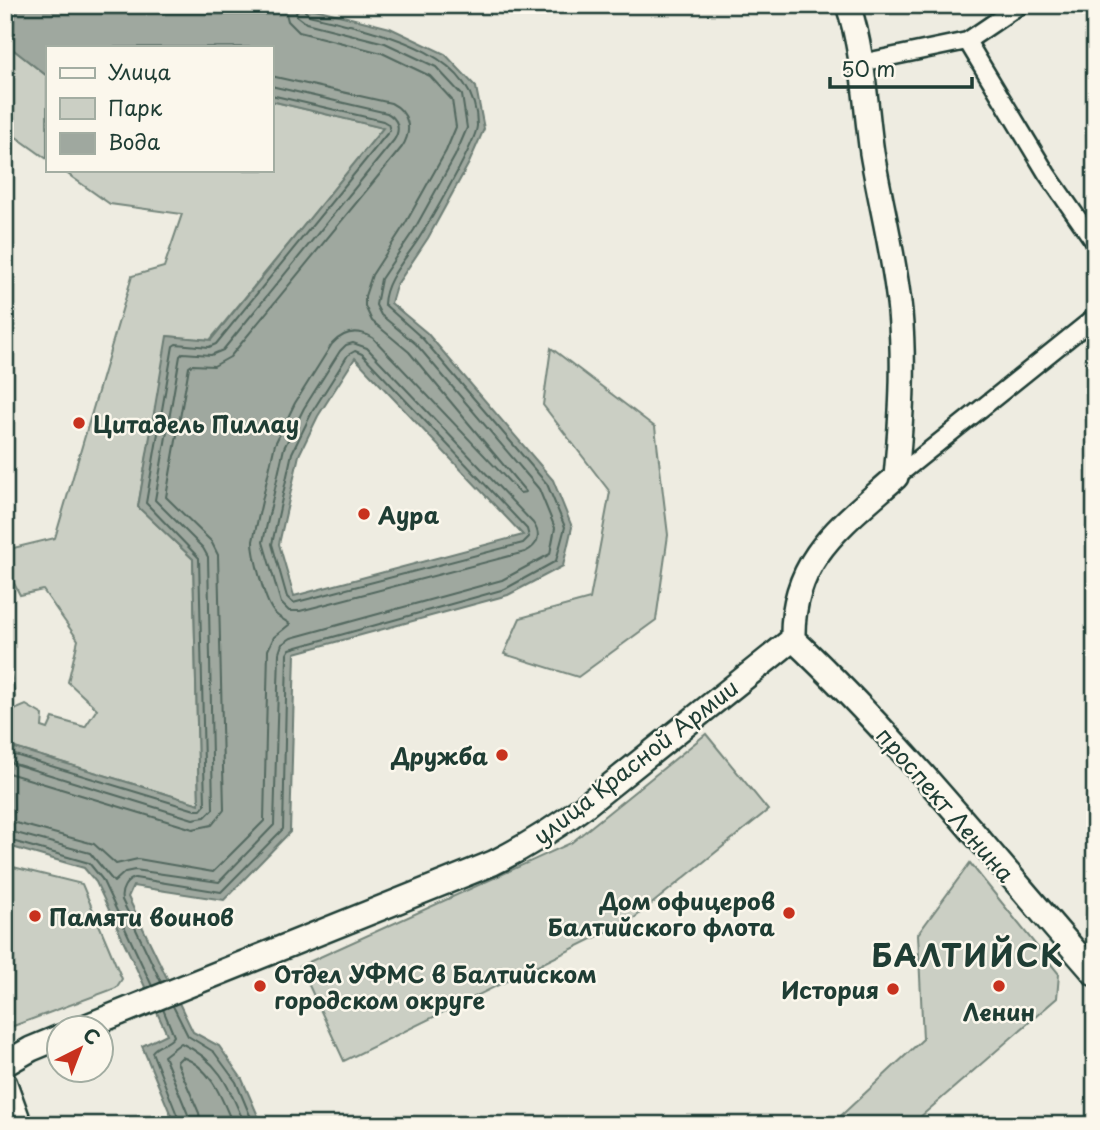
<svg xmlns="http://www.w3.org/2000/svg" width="1100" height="1130" font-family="'Playpen Sans',sans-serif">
<rect width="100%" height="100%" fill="#eeece1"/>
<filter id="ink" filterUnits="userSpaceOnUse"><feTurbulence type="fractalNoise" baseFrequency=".0143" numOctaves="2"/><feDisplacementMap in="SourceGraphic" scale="14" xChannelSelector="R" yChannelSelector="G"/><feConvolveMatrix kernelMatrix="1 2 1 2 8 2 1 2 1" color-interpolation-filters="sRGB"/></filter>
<g filter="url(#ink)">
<path fill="#cbcfc4" stroke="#75867c" stroke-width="2" d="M5,43l42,33v83l-42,-30z
M271,101l113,27 -174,212 -42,-4 -30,171 55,52 6,245 -194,-59v-31l21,-9 17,10 -1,12 6,2 5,-11 32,9 12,-18 -29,-27 10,-42 -35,-50 -23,5 -15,-29v-16l50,-12 77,-262 32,-9 18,-53 -72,-10 -48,-34h209z
M551,348l104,79 13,108 -12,85 -78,57 -74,-23 16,-36 70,-19 20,-107 -67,-87z
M5,637l10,60 -10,6z
M706,734l62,76 -135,109 -289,142 -44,-95 271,-123z
M970,863l89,111 -2,24 -146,127h-80l92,-86 -5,-105z
M5,865l77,19 40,95 -6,9 -108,40 -3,-4z"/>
<path fill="#9fa89f" stroke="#6c7d74" stroke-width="2" fill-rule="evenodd" d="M5,5h306v3l79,20 55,26 31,33 8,42 -15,34 -41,75 -32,48 -5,17 36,30 126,147 19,47 -9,39 -55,29 -213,58 -5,179 -66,68 -91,-14 -5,11 65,135 26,14 23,33 20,46h-87l-33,-79 25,-12 -71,-152 -12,-14 -79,-23v-100l194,59 -6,-245 -55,-52 29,-171 44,4 172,-212 -112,-27v-54h-224v29l-42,-33zM355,358l168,177 -229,61 -15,-52 20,-89 19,-39z"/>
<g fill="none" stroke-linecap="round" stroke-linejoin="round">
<path stroke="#52685f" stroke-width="2" d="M353,343l14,5 166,175c9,12 5,23 -8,29l-225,59h-11l-8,-8 -18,-61 21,-94 20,-40 36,-57 6,-6z
M355,351l7,3 165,175 2,8 -6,6 -230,60 -6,-6 -15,-53 20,-91 20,-41 36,-57z
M5,752l190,58h6l4,-5 -6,-247 -53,-55 27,-157 3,-2 33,3 7,-3 174,-214 -2,-6 -5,-3 -112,-26
M5,761l188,58 12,-2 8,-8 -5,-252 -5,-9 -48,-48 25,-144 3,-3 28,2 12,-5 171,-210c7,-11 4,-21 -7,-27l-116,-27
M5,772l188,57 19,-4 12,-15 -6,-255 -7,-14 -45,-44 23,-130 3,-2 22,1 16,-9 172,-210c11,-17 7,-35 -11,-44l-120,-27
M5,820l89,24 22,20 22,-5 75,13 51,-51 4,-171 6,-13 16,-13c-5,-4 -13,-7 -17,-13 -9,-12 -20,-56 -20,-70l22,-97 20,-41 37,-59c12,-13 26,-15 41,-6l147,155 6,-1 -117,-140 -37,-31 -7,-15v-10l7,-21 33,-51 41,-73 10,-24 -4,-27 -22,-24 -48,-23 -83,-21 -11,-11 -4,-16
M5,830l85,23 24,29 11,-10 10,-2 84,12 55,-57 5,-172 3,-9 9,-6 211,-58 48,-26 5,-26 -16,-39 -123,-145 -35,-29 -5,-10 5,-26 33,-49 41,-74 12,-28 -5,-33 -26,-28 -51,-24 -79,-20 -9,-7 -2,-11
M5,839l84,24 13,16 50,107
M161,982l-39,-82c-2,-9 4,-20 13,-22l86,14 62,-63 4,-175 3,-5 215,-60 51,-28 9,-34 -18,-43 -125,-146 -38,-34c1,-26 24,-47 37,-69 11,-17 55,-93 56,-109 1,-79 -110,-96 -168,-111l-4,-4 -1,-6
M173,1006l15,30 26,16 22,30 18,43
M163,1009l11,27c-5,9 -17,8 -22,16l29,73
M190,1125l-1,-8 -25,-61 17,-13c39,18 48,44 64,82
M201,1125l-2,-12 -22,-51 5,-5c29,10 40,41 51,68"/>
<g stroke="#1f3d34" stroke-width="21">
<path id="street" d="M967,41l80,133 48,69
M861,63l106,-22 53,-36
M896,477l199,-160"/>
</g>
<g stroke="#1f3d34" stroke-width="28">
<path id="secondary" d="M793,639c-2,-80 49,-114 103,-162 5,-55 9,-110 4,-165 -5,-54 -19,-106 -28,-159 -7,-49 -8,-100 -24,-148
M793,639c109,103 203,222 302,335
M82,1028l411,-165c34,-17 63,-35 93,-58l207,-166
M5,1064l26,-15 29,-12
M5,1084l15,41"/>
</g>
<use href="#street" stroke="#fbf7ec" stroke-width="16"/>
<use href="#secondary" stroke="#fbf7ec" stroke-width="23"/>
</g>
</g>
<g fill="#c8321e" stroke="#fbf7ec" stroke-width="2.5">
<circle cx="79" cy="423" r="7"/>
<circle cx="364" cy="514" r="7"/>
<circle cx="502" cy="755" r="7"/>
<circle cx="789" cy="913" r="7"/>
<circle cx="35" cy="916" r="7"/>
<circle cx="260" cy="986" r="7"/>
<circle cx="999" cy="986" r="7"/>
<circle cx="893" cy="989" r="7"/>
</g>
<g text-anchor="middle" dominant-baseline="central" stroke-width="5" stroke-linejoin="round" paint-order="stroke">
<g font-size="23" font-weight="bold" fill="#1f3d34" stroke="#fbf7ec" text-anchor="start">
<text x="93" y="423">Цитадель Пиллау</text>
<text x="378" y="514">Аура</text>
<text x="488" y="755" text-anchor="end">Дружба</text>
<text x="775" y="900" text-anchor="end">Дом офицеров<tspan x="775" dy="26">Балтийского флота</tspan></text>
<text x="49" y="916">Памяти воинов</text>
<text x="274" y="973">Отдел УФМС в Балтийском<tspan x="274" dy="26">городском округе</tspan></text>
<text x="879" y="989" text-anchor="end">История</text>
<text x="999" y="1011" text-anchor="middle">Ленин</text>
</g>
<g font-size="23" fill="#1f3d34" stroke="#fbf7ec">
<text transform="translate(635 761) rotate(-38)">улица Красной Армии</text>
<text transform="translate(946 804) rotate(49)">проспект Ленина</text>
</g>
<g font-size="30" font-weight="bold" letter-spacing="2" fill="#1f3d34" stroke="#fbf7ec">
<text x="968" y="954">БАЛТИЙСК</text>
</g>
</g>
<rect width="1100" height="1130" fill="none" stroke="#fbf7ec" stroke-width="28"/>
<rect x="14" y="14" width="1072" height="1102" fill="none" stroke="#1f3d34" stroke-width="2.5" filter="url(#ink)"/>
<rect x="46" y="46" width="228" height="126" fill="#fbf7ec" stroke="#a3ada2" stroke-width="2"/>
<rect x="60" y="68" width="35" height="10" fill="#fbf7ec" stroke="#a3ada2" stroke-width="2"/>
<text x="108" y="80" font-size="21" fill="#1f3d34">Улица</text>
<rect x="60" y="98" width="35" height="21" fill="#cbcfc4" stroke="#a3ada2" stroke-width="2"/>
<text x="108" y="116" font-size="21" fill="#1f3d34">Парк</text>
<rect x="60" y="133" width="35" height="21" fill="#9fa89f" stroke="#a3ada2" stroke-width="2"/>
<text x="108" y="150" font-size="21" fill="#1f3d34">Вода</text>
<g transform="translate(80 1049) rotate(42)"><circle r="33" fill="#fbf7ec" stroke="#a3ada2" stroke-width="2"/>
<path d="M0-5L12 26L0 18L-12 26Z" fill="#c8321e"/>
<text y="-10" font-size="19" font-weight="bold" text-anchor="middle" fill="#1f3d34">С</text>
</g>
<path d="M830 77v10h142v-10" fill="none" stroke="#1f3d34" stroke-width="3.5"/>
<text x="841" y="77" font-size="21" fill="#1f3d34" stroke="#fbf7ec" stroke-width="5" paint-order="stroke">50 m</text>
</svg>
